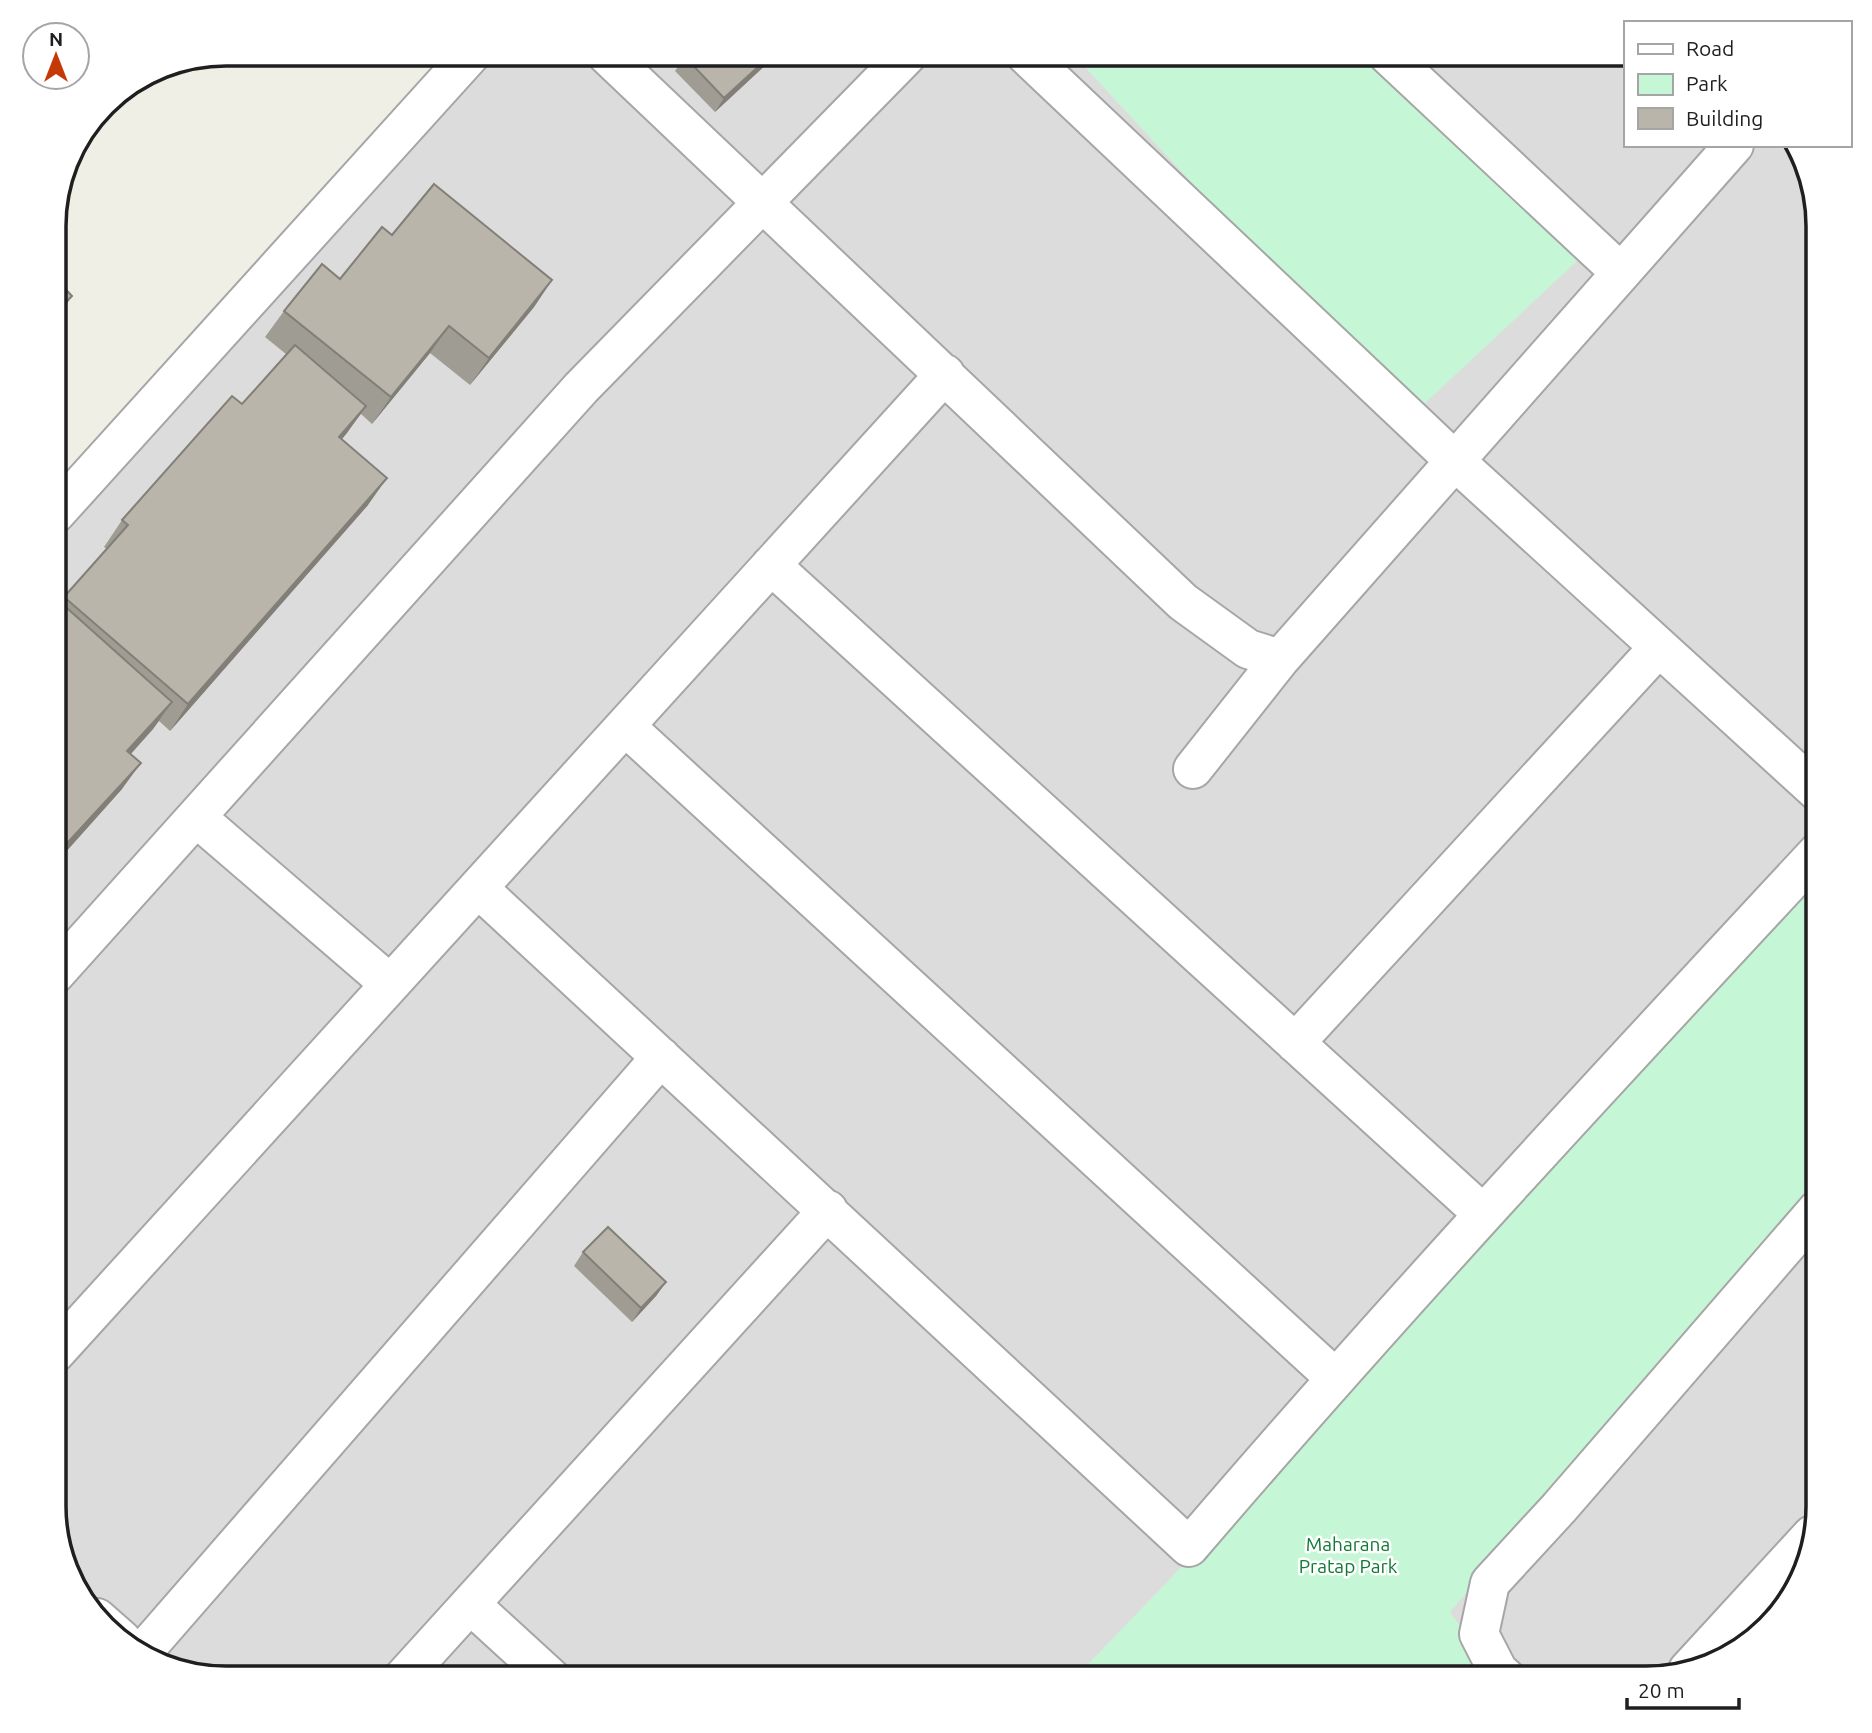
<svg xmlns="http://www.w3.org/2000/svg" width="1872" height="1733" font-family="Ubuntu,sans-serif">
<rect width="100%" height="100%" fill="#efefe6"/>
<path fill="#dddcdc" d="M484,54l1141,1v90h169l10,15 13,56 1,1290 -14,67 -37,56 -56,37 -65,13h-1419l-67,-14 -56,-37 -36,-55 -13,-56v-986z"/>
<path fill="#c5f7d6" d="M1073,54l288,1 231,192 -183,171z
M1818,868v318l-28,27 -340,399 44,61 -6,6h-414l119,-124z"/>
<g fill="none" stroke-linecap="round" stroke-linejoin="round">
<g stroke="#a6a6a6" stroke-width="42">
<path id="minor" d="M606,54l577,548 65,47 32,10
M1025,54l430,407 363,331
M1388,55l233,218
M55,514l416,-460
M771,565l711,648
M625,726l709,651
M1193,769l87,-110 454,-514
M196,817l194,167
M478,888l711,659c203,-237 416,-466 629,-695
M55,974l526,-586 327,-334
M1295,1043l364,-396
M55,1353l890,-979
M470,1604l82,75
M97,1618l25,22
M142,1653l519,-596
M1688,1670l124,-135
M402,1679l426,-469
M1507,1679l-9,-8 -19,-37 11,-51 69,-75 259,-299"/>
</g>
<use href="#minor" stroke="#fff" stroke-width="38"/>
</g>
<path fill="#9f9c93" d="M687,54h88l-3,5 -57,53 -40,-41z
M392,235l160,45 -18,27 -64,78 -40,-32 -58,71 -11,-10 -19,25 26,66 -198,226 -11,-10 -6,8 -22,25 -9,35 -67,75v-258l6,-4 46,-53 -3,-2 18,-27 120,-116 44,-50 -21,-17 19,-26 56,-32z
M583,1252l83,30 -10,14 -24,26 -58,-56z"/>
<path fill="#827f78" d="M772,54h3l-3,5 -57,53 9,-14z
M552,280l-18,27 -64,78 19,-27z
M72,296l-17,25v-7z
M449,326l-19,27 -58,71 19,-27z
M366,406l-19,27 -26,31 18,-27z
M387,478l-19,27 -198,226 18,-27z
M172,702l-19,27 -44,49 18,-27z
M141,763l-19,26 -67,75v-5l3,-6z
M666,1282l-10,14 -24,26 9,-14z"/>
<path fill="#b9b5ab" stroke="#827f78" stroke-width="2" d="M687,54h85l-48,44 -39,-41z
M434,184l118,96 -63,78 -40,-32 -58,71 -107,-86 38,-47 18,15 42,-52 10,8z
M55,278l17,18 -17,18z
M295,345l71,61 -27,31 48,41 -199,226 -124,-107 64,-72 -6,-5 110,-124 10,8z
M59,601l113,101 -45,49 14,12 -83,90 -3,-3v-244z
M608,1227l58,55 -25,26 -58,-56z"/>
<g text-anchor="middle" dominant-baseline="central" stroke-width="5" stroke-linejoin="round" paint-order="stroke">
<g font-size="19" fill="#107a34" stroke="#fff">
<text x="1348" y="1544">Maharana<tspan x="1348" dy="22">Pratap Park</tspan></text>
</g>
</g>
<path d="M0 0H1872V1733H0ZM226 66H1646A160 160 0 0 1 1806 226V1506A160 160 0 0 1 1646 1666H226A160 160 0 0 1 66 1506V226A160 160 0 0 1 226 66Z" fill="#fff" fill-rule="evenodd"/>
<path fill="none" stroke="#1f1f1f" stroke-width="3.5" d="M226 66H1646A160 160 0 0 1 1806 226V1506A160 160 0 0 1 1646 1666H226A160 160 0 0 1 66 1506V226A160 160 0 0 1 226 66Z"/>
<rect x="1624" y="21" width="228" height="126" fill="#ffffff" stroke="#a5a5a5" stroke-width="2"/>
<rect x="1638" y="44" width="35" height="10" fill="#ffffff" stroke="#a5a5a5" stroke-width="2"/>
<text x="1686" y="56" font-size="21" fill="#1f1f1f">Road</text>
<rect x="1638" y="74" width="35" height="21" fill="#c5f7d6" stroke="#a5a5a5" stroke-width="2"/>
<text x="1686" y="91" font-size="21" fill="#1f1f1f">Park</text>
<rect x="1638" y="108" width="35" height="21" fill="#b9b5ab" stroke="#a5a5a5" stroke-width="2"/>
<text x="1686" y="126" font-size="21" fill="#1f1f1f">Building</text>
<g transform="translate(56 56)"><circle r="33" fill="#ffffff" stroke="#a5a5a5" stroke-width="2"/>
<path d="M0-5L12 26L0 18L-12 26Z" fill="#c53909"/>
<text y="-10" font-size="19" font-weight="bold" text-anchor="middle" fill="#1f1f1f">N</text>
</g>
<path d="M1627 1698v10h112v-10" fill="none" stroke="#1f1f1f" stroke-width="3.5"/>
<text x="1638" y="1698" font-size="21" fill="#1f1f1f" stroke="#ffffff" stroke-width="5" paint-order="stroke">20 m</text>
</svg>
